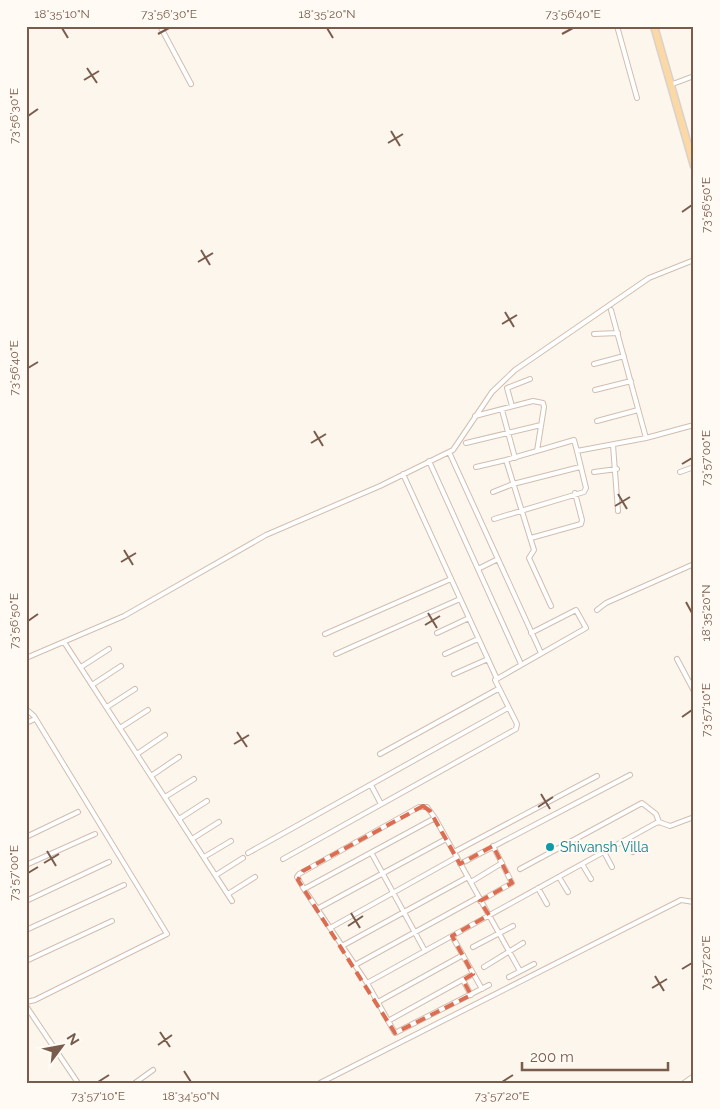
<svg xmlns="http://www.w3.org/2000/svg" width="720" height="1109" font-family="Raleway,sans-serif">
<rect width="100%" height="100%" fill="#fdf6ec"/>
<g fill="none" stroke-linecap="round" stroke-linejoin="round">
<g stroke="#d1beb0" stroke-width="6">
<path id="street" d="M160,26l31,58
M617,26l20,72
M670,85l24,-9
M611,310l35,128
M594,334l24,-1
M594,364l30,-8
M595,390l36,-9
M512,406l-5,-18 23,-9
M502,410l13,48
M475,416l58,-15 10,2 1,4 -7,44
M597,421l41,-11
M466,443l75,-18
M613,445l5,66
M449,452l92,201
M429,461l92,203
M476,467l30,-7
M594,472l23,-3
M680,472l14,-5
M403,474l94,205
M493,492l20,-8 67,-17
M494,519l90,-27 2,-4 -9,-37
M531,538l50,-14 1,-4 -7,-27
M478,569l20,-10
M551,606l-22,-48 5,-8 -28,-90 68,-20 3,11 69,-13 48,-13
M597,610l9,-7 88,-39
M437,633l32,-15
M325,634l126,-55
M64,642l168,259
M336,654l124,-55
M445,654l33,-15
M26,658l98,-42 142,-81 114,-49 73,-36 39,-58 23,-22 134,-92 45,-18
M677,659l17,32
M81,667l28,-18
M454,674l34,-15
M92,685l29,-19
M107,707l28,-18
M26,709l8,7 133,218 -132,66 -9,2
M26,723l9,-4
M120,728l28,-18
M137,754l28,-19
M380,754l118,-65
M151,776l28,-19
M371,785l10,19
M165,797l29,-18
M179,819l28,-18
M26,837l52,-25
M192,839l27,-17
M626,840l7,12
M454,852l143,-76
M604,852l8,15
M248,853l260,-145
M372,854l53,97
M204,857l27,-16
M283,859l233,-130 1,-5 -22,-44 91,-52 -10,-18 -45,23
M460,864l170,-89
M582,864l9,15
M26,865l69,-31
M520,869l122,-66 14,11 3,8
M216,875l27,-17
M559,877l9,15
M471,882l31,-19
M538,888l9,16
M304,889l-7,-12 2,-3 120,-67h8l8,11
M228,894l27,-17
M26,901l83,-39
M480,901l32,-18 -19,-37
M317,909l129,-70
M330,928l127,-71
M26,930l98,-45
M452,936l30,53
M342,946l126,-69
M473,947l40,-21
M26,961l86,-40
M355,965l124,-68
M484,967l39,-24
M509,977l25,-13
M463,980l8,15
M367,983l289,-160 3,-1 11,4 24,-9
M489,985l-94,48 -28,-50 -63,-94 131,-71 85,153
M378,1002l85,-47
M26,1006l52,77
M388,1021l85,-47
M135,1083l18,-13
M320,1083l361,-183 13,2
M684,1083l10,-7"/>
</g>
<g stroke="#dad1cd" stroke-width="9">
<path id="primary" d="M654,26l40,140"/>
</g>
<use href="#street" stroke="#fff" stroke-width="4"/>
<use href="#primary" stroke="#fbd9a5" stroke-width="6"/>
</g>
<path fill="none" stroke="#dc6d51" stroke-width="4" stroke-dasharray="10 6" stroke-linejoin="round" d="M423,806l7,5 30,53 33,-18 19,37 -32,18 9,14 -37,21 21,38 -10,6 8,15 -76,38 -97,-153 5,-9z"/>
<path fill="none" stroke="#7a5c4d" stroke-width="2" d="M62,28l6,10M327,28l6,10M158,34l11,-6M562,34l11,-6M87,68l10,15M84,80l15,-9M28,116l10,-7M391,131l9,15M388,143l15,-9M682,212l10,-7M201,250l9,15M198,262l15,-9M505,312l9,15M502,324l15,-9M28,368l10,-6M314,431l9,15M311,443l15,-9M682,464l10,-6M618,494l9,15M615,506l15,-9M124,550l9,15M121,562l15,-9M686,602l6,11M428,613l9,15M28,621l10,-7M425,625l15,-9M682,717l10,-7M237,732l10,15M234,744l15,-9M541,794l9,15M538,807l15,-10M47,851l9,15M44,863l15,-9M28,873l10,-6M351,913l9,15M348,926l15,-10M682,969l10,-6M655,976l9,15M652,988l15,-9M160,1032l10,15M158,1045l14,-10M184,1071l7,11M98,1082l11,-7M502,1082l11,-7"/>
<circle fill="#0f9aa8" stroke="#fffaf3" stroke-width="2" cx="550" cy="847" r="5"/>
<g text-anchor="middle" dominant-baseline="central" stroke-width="4" stroke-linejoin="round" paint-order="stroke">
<g font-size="14" fill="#0d838f" stroke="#fffaf3" text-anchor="start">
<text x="560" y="847">Shivansh Villa</text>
</g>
</g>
<rect width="720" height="1109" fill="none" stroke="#fffaf3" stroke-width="55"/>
<g transform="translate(62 1046) rotate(58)" stroke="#fffaf3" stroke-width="4" paint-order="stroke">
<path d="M0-4L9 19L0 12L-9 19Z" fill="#7a5c4d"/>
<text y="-8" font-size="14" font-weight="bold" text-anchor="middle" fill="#7a5c4d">N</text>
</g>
<path d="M522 1062v8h146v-8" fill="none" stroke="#7a5c4d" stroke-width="2.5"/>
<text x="530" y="1062" font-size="15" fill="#7a5c4d" stroke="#fffaf3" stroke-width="4" paint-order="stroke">200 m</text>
<rect x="28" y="28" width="664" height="1054" fill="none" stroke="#7a5c4d" stroke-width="2"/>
<g font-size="12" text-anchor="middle" fill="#7a5c4d">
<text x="62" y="18">18°35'10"N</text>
<text x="169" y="18">73°56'30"E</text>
<text x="327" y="18">18°35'20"N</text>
<text x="573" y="18">73°56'40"E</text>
<text transform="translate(14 116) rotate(-90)" y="4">73°56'30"E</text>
<text transform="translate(706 205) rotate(-90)" y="4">73°56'50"E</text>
<text transform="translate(14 368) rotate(-90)" y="4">73°56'40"E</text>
<text transform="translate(706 458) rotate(-90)" y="4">73°57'00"E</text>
<text transform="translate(706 613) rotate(-90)" y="4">18°35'20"N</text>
<text transform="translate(14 621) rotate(-90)" y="4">73°56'50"E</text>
<text transform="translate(706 710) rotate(-90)" y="4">73°57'10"E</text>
<text transform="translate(14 873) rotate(-90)" y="4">73°57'00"E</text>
<text transform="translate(706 963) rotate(-90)" y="4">73°57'20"E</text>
<text x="98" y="1100">73°57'10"E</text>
<text x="191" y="1100">18°34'50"N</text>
<text x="502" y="1100">73°57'20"E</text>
</g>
</svg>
